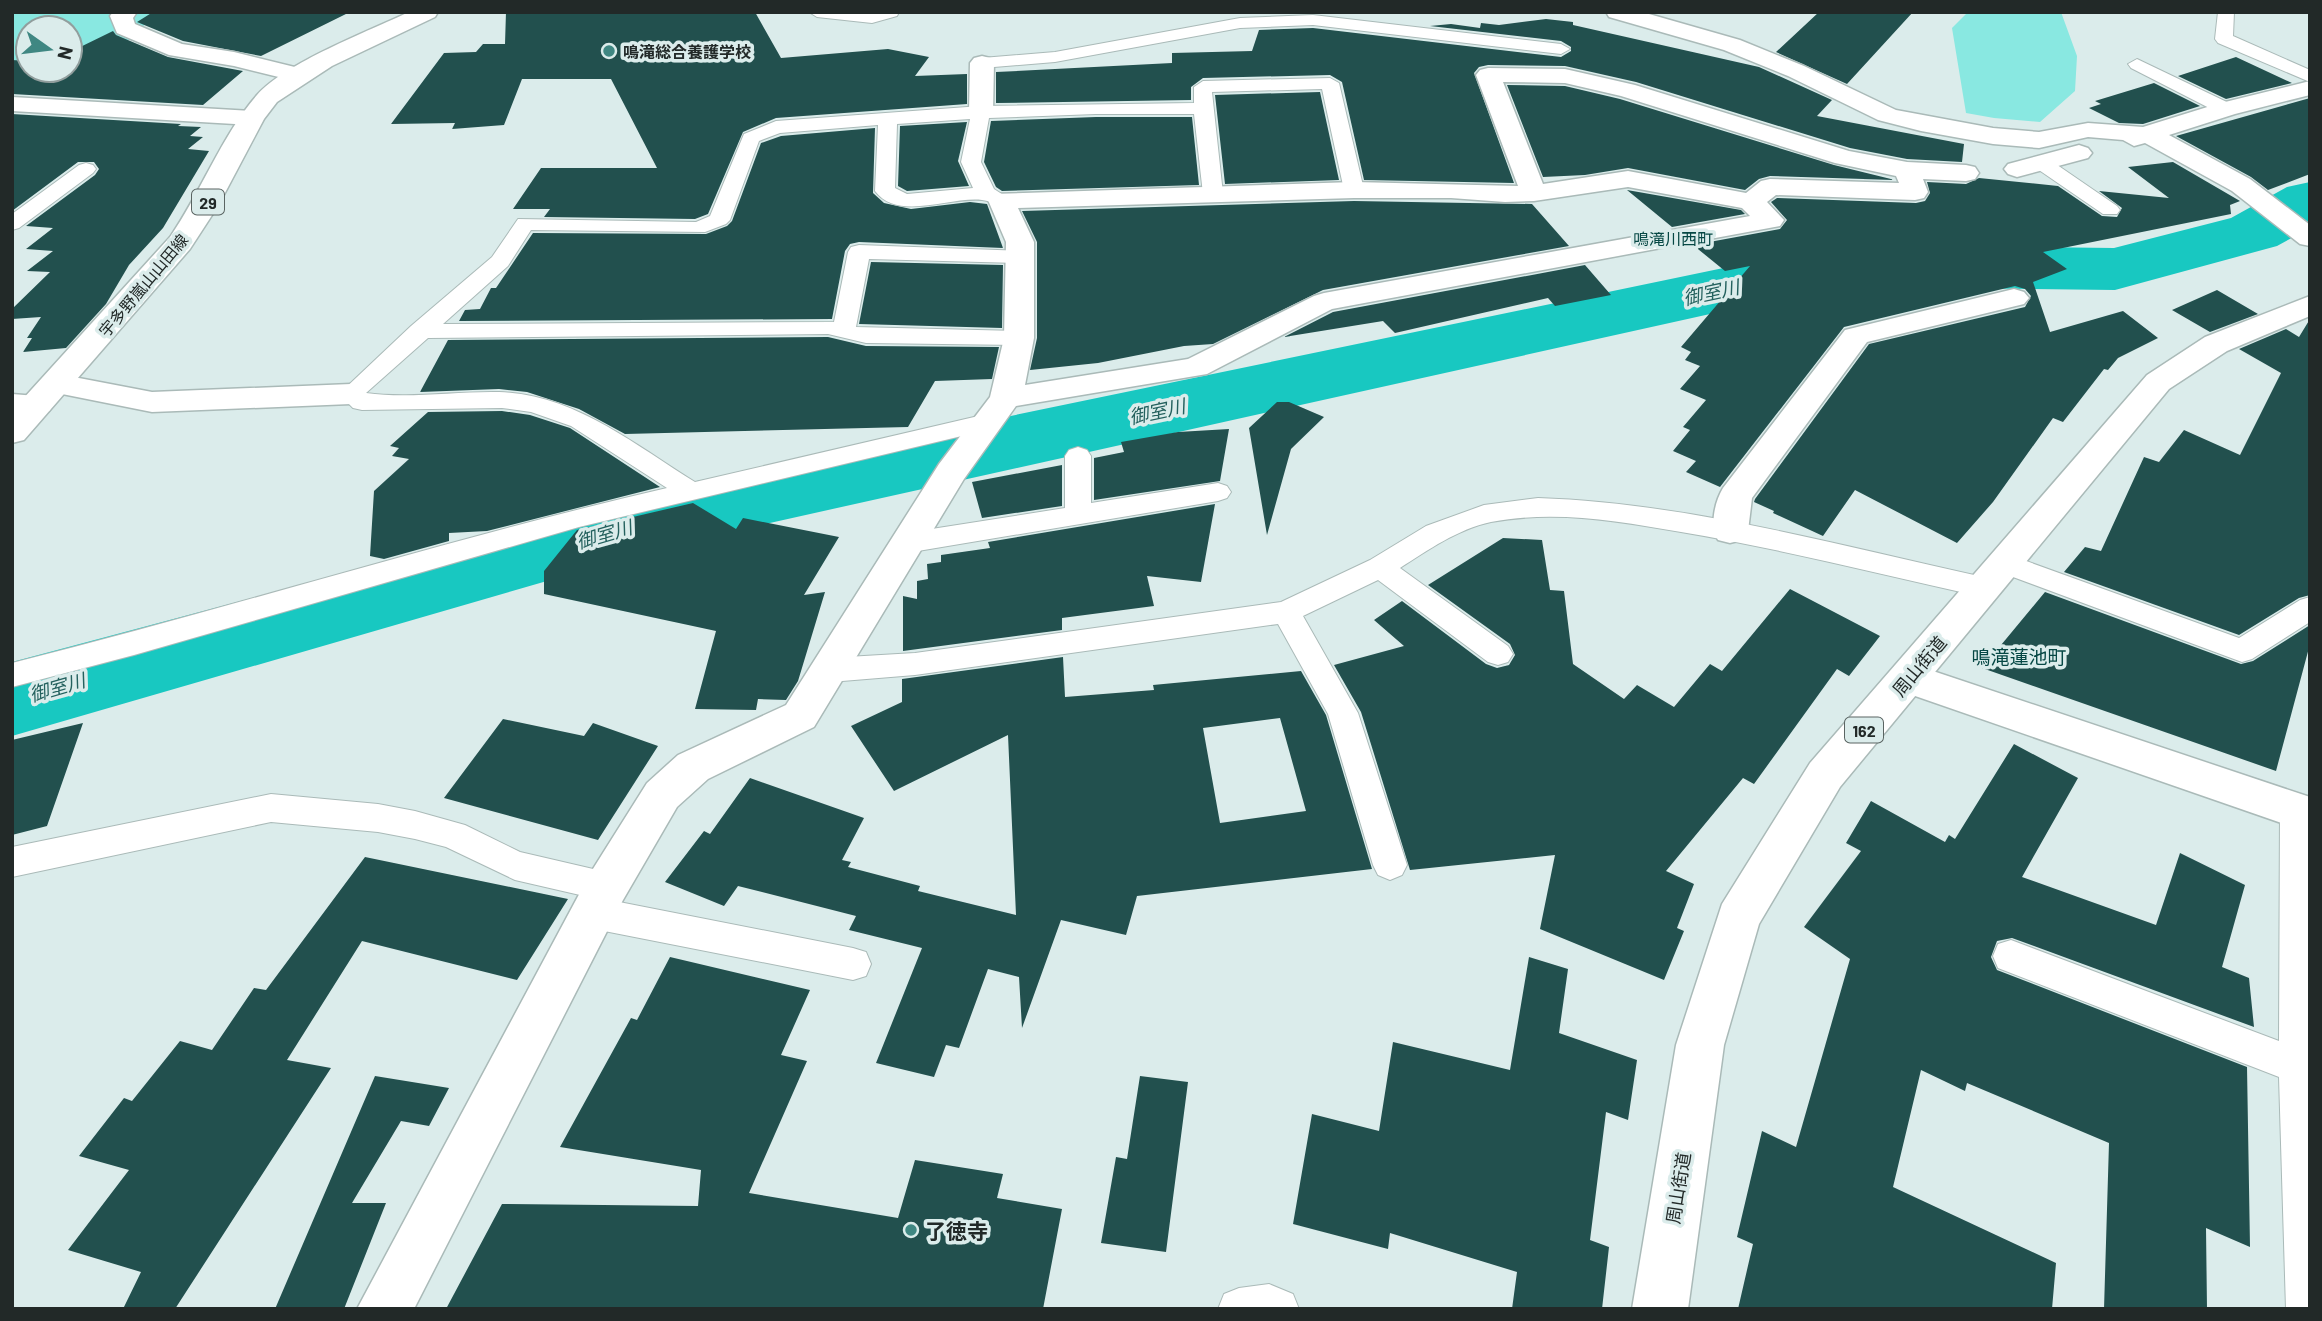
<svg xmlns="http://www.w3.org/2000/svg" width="2322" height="1321" font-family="Barlow,'Noto Sans JP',sans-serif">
<rect width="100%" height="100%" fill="#dbeceb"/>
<path fill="#89e8e1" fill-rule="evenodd" d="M12,12h145v1l-55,52 -55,10 -27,-4 1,-9 -9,-2zM28,28h42v42h-42z
M1968,12h93l16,44 -2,35 -35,31 -46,-4 -28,-5 -14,-85z"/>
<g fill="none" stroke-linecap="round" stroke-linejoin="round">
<path fill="#18c8c1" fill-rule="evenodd" d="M2310,182v46l-33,18 -162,44 -263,-3 -61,9 -1116,248 -663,192v-74l661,-176 1118,-232 61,-9 262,3 117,-30 56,-31z"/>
</g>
<path fill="#22504e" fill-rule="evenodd" d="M153,12h197l-89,44 -78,-15 -46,-19z
M506,12h249l26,46 107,-9 41,8 -14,19 52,-2v30l-191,14 -33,14 -35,82 -13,5 -151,-2 6,-8h-37l28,-41h116l-46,-89h-89l-18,46 -52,4 3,-6 -64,1 53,-71 32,-1 7,-8h22z
M1819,12h94l-66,72 -71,-32z
M1546,19l27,3v3l186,42 73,33 -15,16 147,28 -2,18 -55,-3 -57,-11 -214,-66 -71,-16 -77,-1 -9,2 -5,6 40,110 -150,-3 -22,-98 -12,-7 -127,3 -12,9v13l-195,3v-31l176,-9v-10l80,-2 7,-21 54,-2 248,29 10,-6v-4l-10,-6 -131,-15 21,-2 29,4 1,-5 18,2z
M113,31l3,4 52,22 75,14 -40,34 -191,-11v-34l16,1v9h42v-18z
M2236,57l56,26 -66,16 -48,-23z
M2154,83l46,23 -57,18 -24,-1 -30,-15 12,-4 -6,-3z
M1507,85l58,1 55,13 214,66 61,15 -125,-4 -11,3 -14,11 -117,-22 -43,7 -42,2z
M1320,92l19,88 -114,4 -10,-89z
M2310,98v76l-42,16 -17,-13 -75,-41z
M12,114l169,10 -3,2 23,1 -11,9 13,1 -15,12 21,2 -46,77 -34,37 -23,39 -40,44 -43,4 9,-14h-5l14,-21 -29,2v-10l38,-37 -23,-1 26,-20 -27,-2 27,-21 -27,-2 69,-51 4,-6 -5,-7h-16l-66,49z
M1096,117h96l7,68 -197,6 -6,-4 -12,-25 7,-41z
M967,122l-9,39 11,25 -62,5 -9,-5 2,-60z
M875,128l-2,65 11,10 27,6 59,-7 17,2 16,44 -144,-6 -9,2 -5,7 -13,68 -373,2 6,-11 15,-1 11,-21h5l37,-55 173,1 21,-8 5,-5 29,-78 20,-7z
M2173,162l67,39 -10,4 1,9 -188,38 24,17 -34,13 17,50 73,-21 35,27 -40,20 -10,12 -4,-1 -41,53 -10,-4 -60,84 -36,41 -102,-53 -32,46 -50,-23 1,-2 -20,-9 1,-3 114,-155 156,-37 6,-11 -6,-7 -10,-3 -171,41 -124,160 -34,-15 10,-11 -23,-10 17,-21 -7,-3 23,-27 -26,-11 20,-23 -15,-6 6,-8 -10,-5 69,-81 -25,5 -32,-26 87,-16 7,-9 -16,-18 6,-4 139,5 9,-2 5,-8 -3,-11 39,2 13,-6 79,8 44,30 15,1 5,-9 -23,-17 70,7 -41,-31z
M1627,190l114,20 4,4 -73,13z
M1354,201l178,3 37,42 -246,44 -110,54 -29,2 -86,17 -68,7 7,-32v-96l-15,-31z
M871,262l132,3 -1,63 -143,-4z
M1585,265l26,30 -56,11 -7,-8 -153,35 -12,-12 -99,16 49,-25z
M2217,290l41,24 -48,18 -38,-22z
M2310,319v276l-11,3 -60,37 -175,-63 21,-25 16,4 43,-94 15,5 25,-32 56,25 41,-82 -42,-24 47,-20 13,8z
M828,337l38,9 133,1 -7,32 -57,2 -27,46 -283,7 -46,-25 -52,-17 -28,-3 -79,3 28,-52z
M1277,402h12l35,15 -33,32 -24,86 -18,-107z
M502,411l28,4 40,13 90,59 -173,44 -38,2v8l-65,18 -14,-3 4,-65 35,-32 -17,-3 7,-8 -9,-2 38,-34z
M1229,429l-9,52 -126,19v-42l30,-6 -3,-10 57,-10z
M1062,465v41l-80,12 -10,-36z
M693,503l43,26 7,-11 96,19 -35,58 21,-3 -27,89 -12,19 -28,-1 -2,11 -61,-1 21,-78 -172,-37v-23l33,-41z
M1215,504l-14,78 -54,-6 7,30 -92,12v12l-159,21v-55l14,3v-18l11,-2 -1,-15 14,-2v-7l49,-7 -2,-6z
M1503,538l39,2 8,50 14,1 9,73 51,35 13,-14 37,22 36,-43 12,7 68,-82 90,47 -31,40 -12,-7 -83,115 -11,-6 -77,93 28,13 -17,44 7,3 -20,49 -124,-51 15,-74 -145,15 -49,-158 -27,-47 70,-19 -30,-26 28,-19 84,63 11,4 12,-3 6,-10 -5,-11 -82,-59z
M2045,592l196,72 12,-3 57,-36v19l-34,127 -294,-103z
M1063,657l2,40 89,-7 -1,-5 148,-14 25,44 46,154 -235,27 -11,39 -65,-15 -39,108 -3,-51 -31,-8 -29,79 -13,-3 -12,32 -58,-14 46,-115 -73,-18 7,-14 -118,-30 -14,20 -59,-24 39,-51 6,3 40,-56 114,40 -22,42 9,2 -3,5 72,19 -2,5 98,24 -8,-180 -114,56 -43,-65 51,-24v-23zM1280,718l26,93 -86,12 -17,-95z
M503,719l81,17 9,-13 65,23 -60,94 -154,-42z
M83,723l-36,103 -35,9v-95z
M2014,744l64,34 -56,99 134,48 24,-72 65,32 -23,82 27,11 5,49 -242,-89 -15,3 -6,16 6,13 250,97 3,180 -44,-19 1,81h-103l5,-166 -142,-60 -2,8 -44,-21 -28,117 163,76 -4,46h-314l15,-65 -16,-7 25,-106 34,16 54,-188 -46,-32 57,-76 -15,-8 25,-42 74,41 4,-7 6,4z
M365,857l203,42 -51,81 -155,-39 -75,119 44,8 -156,241h-52l18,-37 -73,-22 61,-80 -50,-14 45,-58 8,3 48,-60 32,9 42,-62 12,2z
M670,957l140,33 -29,65 26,6 -58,132 149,25 17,-58 88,14 -6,24 65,11 -19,100h-597l56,-105 196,2 3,-36 -141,-23 71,-129 6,2z
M1529,957l39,12 -9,64 78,27 -9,60 -22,-8 -16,128 19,7 -7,62h-90l5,-37 -127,-39 -2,16 -95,-25 19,-110 67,17 14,-89 117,28z
M375,1076l74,12 -20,38 -28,-5 -49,82h34l-42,106h-69z
M1140,1076l48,6 -22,170 -65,-9 15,-86 11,2z"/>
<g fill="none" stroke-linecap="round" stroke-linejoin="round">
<g stroke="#aabab8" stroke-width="2">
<path id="service" d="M809,12h90l-2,4 -25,7 -55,-6z
M2218,12h16l-1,24 77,34v12l-92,-39 -3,-4z
M1313,15l248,29 9,5 -9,5 -248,-29 -73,3 -185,34 -73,6 -9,-5 9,-5 73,-6 185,-34z
M2137,59l96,46 2,4 -2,4h-14l-88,-45 -3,-4z
M1330,78l9,5 25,107 -3,4h-14l-3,-4 -22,-101 -110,3 11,102 -3,4h-14l-3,-4 -9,-80h-98l-107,4 -8,44 13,27 17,11 -3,4c-11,3 -16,-3 -26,-4 -31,-4 -84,22 -107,-9l3,-66 -98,8 -21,8 -29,79 -4,4 -21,8 -174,-2 -23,36 -65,58 391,-2 14,-70 3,-5 8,-2 168,6 3,5 -3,5 -8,2 -150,-4 -13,68 163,4 8,2 4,5 -4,5 -8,2 -153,-2 -38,-9 -400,4 -62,55c43,6 90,-2 133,-1 75,2 136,53 196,90l292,-68 9,2 4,6 -4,6 -9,2 -408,97 -445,128 -122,32v-24c219,-55 435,-124 655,-175l-96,-62 -40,-14 -29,-4 -140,2 -9,-2 -14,-14 72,-68 81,-69 26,-38 178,3 14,-6 34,-82 32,-13 205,-15 213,-3v-16l9,-6zM970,119l-9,43 12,26 -66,6 -12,-6 2,-64z
M2043,158l7,2 67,46 3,4 -3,4h-14l-67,-46 -3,-4 3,-4z
M86,163l7,2 3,4 -3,4 -74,55 -7,2v-16l67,-49z
M1078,447l9,3 4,6v47l127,-20 9,3 4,6 -4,6 -9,3 -312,52 -10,-3 -4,-7 4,-7 10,-3 159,-25v-52l4,-6z
M1538,498c150,5 299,47 445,79l10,3 4,7 -4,7 -10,3c-100,-22 -201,-48 -302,-65 -64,-11 -126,-22 -190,-10 -33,7 -63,28 -91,46l108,78 5,8 -5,8 -10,3 -10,-3 -110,-82 -75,36 55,97 49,152 -5,10 -12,5 -12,-5 -5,-10 -45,-151 -50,-90 -363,51 -85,7 -11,-4 -4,-8 4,-8 11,-4 85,-5 366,-51 89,-42 56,-34 58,-21z
M2004,553l235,85 61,-38 10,-3v25l-58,37 -10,3 -248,-92 -4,-7 4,-7z
M271,794l107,10 37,7 50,14 55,27 99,23 5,11 -5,11 -10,3 244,48 13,4 5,12 -5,12 -13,4 -259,-51 -12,-5 -5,-11 5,-11 11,-4 -78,-18 -69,-33 -31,-8 -37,-7 -107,-10 -259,55v-30z
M2296,797l12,4 2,5v503h-24l-7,-232 -281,-109 -5,-12 5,-12 13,-4 268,101 1,-230 4,-10z
M1269,1284l24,10 6,15h-81l6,-15 15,-6z"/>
</g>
<g stroke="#aabab8" stroke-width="3">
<path id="minor" d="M113,12h24l-4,6 2,6 47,20 52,8 73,18 4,5 -4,5 -8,2 -65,-16 -65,-11 -52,-22 -7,-17z
M1606,12h36l98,28 64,26 92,44 97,18 46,4 49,-9 55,4 74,-23 93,-23v14l-75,19 -66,21 81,44 60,46v21l-10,-2 -68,-53 -87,-48 -11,3 -11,-6 -35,-3 -49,11 -46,-4 -72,-13 -43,-11 -90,-44 -64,-26 -115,-33z
M982,56l8,2 4,5 -1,49 -3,5 -9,2 -9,-2 -3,-5 1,-49 4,-5z
M1488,68l77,1 70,16 214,66 58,11 59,3 9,2 4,6 -4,6 -9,2 -43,-2 5,13 -4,6 -9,2 -139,-5 -9,7 17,18 -4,6 -448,83 -125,65 -191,32 -52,73 -150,248 -106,52 -31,28 -54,93 -209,409h-57l234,-437 56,-89 31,-28 108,-50 153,-241 51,-67 14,-59 2,-96 -18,-42 4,-6 362,-12 164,4 -42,-111 4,-5zM1503,82l62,1 56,13 214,67 61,13 3,7 -129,-4 -9,2 -15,12 -118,-22 -85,13zM1628,187l114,21 8,8 -426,77 -10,3 -126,63 -163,26 9,-47v-96l-16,-34 336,-10h97l54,4 29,-1z
M12,97l240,14 9,2 3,5 -3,5 -9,2 -240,-14z
M2079,145l9,3 4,5 -4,5 -71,19 -9,-3 -4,-5 4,-5z
M2014,289l10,3 5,6 -5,6 -157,38 -115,156 -4,33 -6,9 -12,3 -12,-3c-9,-14 -3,-39 5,-52l122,-158z
M58,374l94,18 199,-8 11,3 5,7 -5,7 -11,3 -199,8 -105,-21 -5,-7 5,-7z
M12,394l37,3 5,7 -5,7 -37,3z
M1909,663l401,134v36l-415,-144 -5,-11 5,-11z"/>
</g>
<g stroke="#aabab8" stroke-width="3">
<path id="primary" d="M409,12h29l-3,5 -103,49 -55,36 -13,17 -46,87 -28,43 -166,191 -12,3v-32l158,-174c31,-45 52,-102 87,-142 28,-32 112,-64 152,-83z"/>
</g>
<g stroke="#aabab8" stroke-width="3">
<path id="trunk" d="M2310,296v20l-83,35 -58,38 -329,398 -81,137 -35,121 -36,264h-56l44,-264 46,-141 88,-141 337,-388 58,-38z"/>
</g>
<use href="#service" fill="#fff" fill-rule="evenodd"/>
<use href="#minor" fill="#fff" fill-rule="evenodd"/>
<use href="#primary" fill="#fff" fill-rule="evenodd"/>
<use href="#trunk" fill="#fff" fill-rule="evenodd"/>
</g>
<g fill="#3f8782" stroke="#dbeceb" stroke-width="2.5">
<circle cx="609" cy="51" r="7"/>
<circle cx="911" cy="1230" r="7"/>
</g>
<g text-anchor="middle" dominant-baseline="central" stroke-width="7" stroke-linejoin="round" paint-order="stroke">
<g font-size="16" font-weight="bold" fill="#222928" stroke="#dbeceb" text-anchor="start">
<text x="623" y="51">鳴滝総合養護学校</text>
</g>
<g fill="#dbeceb" stroke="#5a6462" stroke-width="2">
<rect x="192" y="189.5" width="32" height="25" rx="5"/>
<rect x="1845" y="717.5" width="38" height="25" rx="5"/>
</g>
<g font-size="16" font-weight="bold" fill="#222928">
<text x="208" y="202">29</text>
<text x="1864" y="730">162</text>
</g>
<g font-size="16" fill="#064744" stroke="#dbeceb">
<text x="1673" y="238">鳴滝川西町</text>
</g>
<g font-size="16" fill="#222928" stroke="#dbeceb">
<text transform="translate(143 285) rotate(-50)">宇多野嵐山山田線</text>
</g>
<g font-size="18" fill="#222928" stroke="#dbeceb">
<text transform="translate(1919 666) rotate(-50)">周山街道</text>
<text transform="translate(1678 1188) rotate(-81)">周山街道</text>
</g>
<g font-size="19" font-style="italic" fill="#24615e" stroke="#dbeceb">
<text transform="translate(1711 292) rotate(-12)">御室川</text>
<text transform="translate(1157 411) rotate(-12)">御室川</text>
<text transform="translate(604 534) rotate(-16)">御室川</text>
<text transform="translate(57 687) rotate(-16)">御室川</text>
</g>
<g font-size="19" fill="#064744" stroke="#dbeceb">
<text x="2019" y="656">鳴滝蓮池町</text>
</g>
<g font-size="21" font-weight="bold" fill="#222928" stroke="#dbeceb" text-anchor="start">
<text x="925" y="1230">了徳寺</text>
</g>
</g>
<rect width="2322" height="1321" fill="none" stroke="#222928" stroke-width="28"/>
<g transform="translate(49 49) rotate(104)"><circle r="33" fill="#dbeceb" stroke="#919e9d" stroke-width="2"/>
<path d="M0-5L12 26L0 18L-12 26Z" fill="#3f8782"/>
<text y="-10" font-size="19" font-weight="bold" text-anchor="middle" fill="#222928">N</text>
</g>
</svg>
